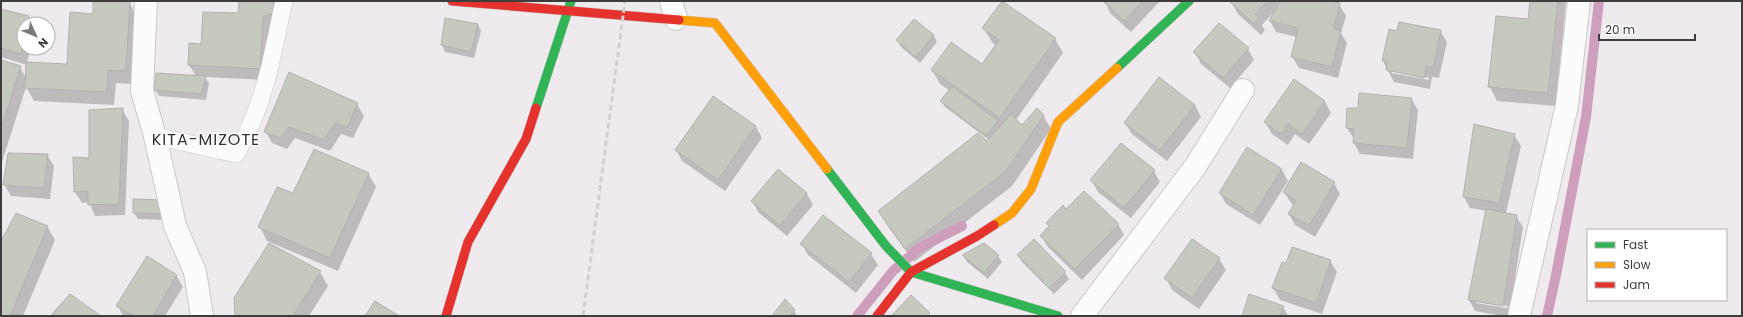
<svg xmlns="http://www.w3.org/2000/svg" width="1743" height="317" font-family="Poppins,sans-serif">
<rect width="100%" height="100%" fill="#efeaed"/>
<path fill="#0003" fill-rule="evenodd" d="M94,1l35,1 8,14 -4,68 -17,-1 -2,22 -80,-4 -8,-14 -24,75h-1v-101l19,6 6,11 1,-13 -26,-8v-47l28,7 4,7h-9v24h7l-4,15 41,3 26,-51z
M240,1h36l4,24 -11,4 -3,51 -61,-3 4,6 -3,17 -47,-4 -4,-6 41,-14 -7,-11 1,-21 12,1 37,-31z
M1105,1h55l-29,31 -21,-19z
M1233,1h93l13,3 7,12 -5,17 6,10 -9,35 -39,-10 -7,-12 5,-19 -21,-5 -6,-11 4,-9 -12,13 3,5 -4,5 -23,-21 -6,-11z
M1531,1l35,1 -10,104 -59,-5 -7,-14 39,-67z
M1002,2l53,37 8,14 -47,67 6,6 21,-11 8,14 -39,57 -98,76 -27,-37 -8,-14 110,-71 -44,-33 -3,-6 7,-11 -9,-6 -8,-14 50,-4 14,-20 -4,-4 -8,-13z
M446,19l32,6 3,6 -7,27 -29,-6 -3,-7z
M914,20l20,16 3,6 -17,21 -19,-16 -4,-7z
M1440,31l7,11 -8,36 -7,-1 -2,12 -36,-7 -11,-21 15,-29zM1392,71l37,7v2l-37,-7z
M1248,49l6,11 -24,28 -29,-24 -6,-12z
M1294,80l31,22 6,11 -22,31 -14,-10 -7,11 -16,-11 -7,-12z
M1411,99l7,11 -5,49 -53,-5 -6,-11v-4l-7,-11 1,-19 11,1z
M357,104l7,12 -11,22 -12,-4 -11,17 -35,-13 -8,11 -15,-6 -6,-11z
M1195,105l6,12 -34,44 -35,-27 -7,-11z
M122,109l7,12 -4,94 -30,1 -6,-14 -7,1 -7,-11 15,-33z
M756,127l6,11 -37,53 -43,-30 -6,-11z
M1514,135l7,11 -15,67 10,3 7,11 -14,89h-7l-27,-5 -6,-11 18,-89 -17,-3 -6,-11zM1476,301l32,5 -1,2 -31,-5z
M1248,148l34,22 6,11 -28,44 -34,-21 -6,-11z
M47,155l7,11 -4,33 -39,-3 -7,-12z
M778,170l29,24 6,11 -26,31 -28,-23 -7,-12z
M1154,171l6,11 -29,36 -33,-26 -6,-11z
M368,173l8,14 -38,84 -71,-30 -7,-14 34,-32z
M1334,183l6,11 -25,43 -20,-12 -6,-11 5,-9 -3,-2 -7,-11z
M165,201l3,19 -30,-1 -4,-6z
M1066,210l52,14 6,11 -42,45 -34,-33 -7,-11 8,-8 -2,-5z
M47,226l8,14 -32,76h-22v-74z
M1193,241l26,18 7,11 -27,39 -27,-19 -6,-12z
M802,244l69,10 7,11 -22,28 -48,-38z
M1019,255l46,18 4,6 -15,15 -32,-32z
M964,256h34l4,6 -14,17 -21,-17z
M1330,261l7,11 -15,42 -42,-14 -7,-12z
M320,272l8,14 -19,30h-73z
M176,275l7,12 -18,29h-42l-5,-10z
M785,300l9,11 3,5h-24z
M1283,307l5,9h-45z"/>
<g fill="none" stroke-linecap="round" stroke-linejoin="round">
<path stroke="#cd9fbd" stroke-width="10" d="M857,316l36,-45 26,-23 43,-22
M1547,316l9,-41 30,-158 13,-116"/>
</g>
<path fill="#c6cabe" stroke="#b2b1b2" d="M93,1h37l-4,70 -18,-1 -1,22 -82,-4 1,-26 41,2 3,-52 23,2z
M239,1h35v12l-11,4 -3,52 -72,-4 1,-22 12,1 2,-32 35,1z
M1002,1l54,37 -56,80 -69,-48 20,-28 31,22 17,-24 -17,-12z
M1103,1h40l-19,20z
M1232,1h36l-13,13 4,4 -5,6 -24,-22z
M1280,1h50l10,2 -6,25 7,3 -9,36 -41,-10 7,-29 -29,-7z
M1530,1h28l-10,92 -60,-6 8,-71 32,3z
M1,9l28,7 -2,8h-3v15l-3,15 -20,-6z
M445,18l33,6 -7,28 -30,-7z
M914,19l20,16 -18,22 -20,-17z
M1399,22l42,8 -8,38 -7,-2 -2,12 -38,-8 1,-8 -5,-1 7,-32 8,2z
M1219,23l30,25 -26,30 -30,-26z
M1,60l20,6 -20,63z
M289,72l69,31 -11,24 -12,-4 -11,17 -35,-13 -9,11 -16,-6z
M156,73l50,3 -4,18 -48,-4z
M1159,77l36,28 -35,45 -36,-27z
M1294,79l31,22 -23,33 -14,-10 -7,10 -17,-12z
M952,86l46,35 -12,15 -46,-35z
M1359,93l53,5 -5,50 -54,-5 1,-14 -8,-1 1,-20h11z
M713,96l43,30 -38,54 -43,-30z
M123,108l-4,96 -31,1v-14l-14,1 -1,-35 16,1v-48z
M1037,108l7,7 -39,57 -100,77 -27,-38 100,-78 9,8 24,-27 11,11z
M1474,124l41,10 -16,69 -36,-6z
M1121,143l34,27 -31,38 -34,-28z
M1247,147l35,22 -29,46 -34,-22z
M314,149l55,24 -39,85 -72,-31 19,-40 16,6z
M8,153l40,1 -4,34 -41,-3z
M1301,162l34,20 -26,44 -21,-12 8,-14 -13,-8z
M778,169l29,24 -27,33 -29,-25z
M1084,191l35,33 -44,45 -35,-33 9,-10 -3,-3 17,-18 3,4z
M133,199l32,1v14l-32,-1z
M1486,209l31,6 -14,91 -35,-6z
M16,213l32,13 -38,90h-9v-75z
M823,215l49,38 -23,29 -49,-38z
M1034,239l32,33 -17,16 -32,-33z
M1192,239l28,19 -28,40 -28,-20z
M269,243l52,28 -28,45h-58l-1,-18z
M984,243l15,12 -15,18 -22,-18z
M1292,247l39,13 -15,43 -44,-15 10,-26 4,1z
M147,256l30,19 -24,41h-19l-18,-10z
M70,294l31,22h-46l-3,-2z
M1249,294l35,12 -4,10h-38z
M911,295l19,18 -2,3h-37z
M785,299l10,11 -6,6h-17z
M375,301l24,15h-34z"/>
<g fill="none" stroke-linecap="round" stroke-linejoin="round">
<g stroke="#cac6c8" stroke-width="18">
<path id="lane" d="M155,136l81,18c29,-49 36,-98 48,-153"/>
</g>
<g stroke="#cac6c8" stroke-width="24">
<path id="street" d="M146,1l-4,90 13,45 20,90 20,46 7,44
M671,1l5,18
M1082,316l113,-149 48,-77
M1519,316l48,-211 12,-104"/>
</g>
<g stroke="#cac6c8" stroke-width="10">
<path id="fast" d="M1117,68l72,-67
M536,108l35,-107
M827,169l59,77 25,26 147,44"/>
</g>
<g stroke="#cac6c8" stroke-width="10">
<path id="slow" d="M679,20l36,3 112,146
M994,225l18,-12 19,-24 27,-67 59,-54"/>
</g>
<g stroke="#cac6c8" stroke-width="10">
<path id="jam" d="M452,1l227,19
M446,316l22,-74 58,-103 10,-31
M877,316l34,-44 66,-36 17,-11"/>
</g>
<use href="#lane" stroke="#fdfcfc" stroke-width="17"/>
<use href="#street" stroke="#fdfcfc" stroke-width="22"/>
<use href="#fast" stroke="#30b455" stroke-width="9"/>
<use href="#slow" stroke="#ff9f0a" stroke-width="9"/>
<use href="#jam" stroke="#e5322d" stroke-width="9"/>
<path stroke="#d2d1d2" stroke-width="3" stroke-dasharray="6 3" stroke-linecap="butt" d="M583,316l42,-315"/>
</g>
<g text-anchor="middle" dominant-baseline="central" stroke-width="3" stroke-linejoin="round" paint-order="stroke">
<g font-size="16" letter-spacing="1" fill="#353033" stroke="#fff">
<text x="206" y="139">KITA-MIZOTE</text>
</g>
</g>
<rect width="1743" height="317" fill="none" stroke="#3f3c3e" stroke-width="4"/>
<rect x="1587" y="229" width="140" height="72" fill="#ffffff" stroke="#b2b1b2"/>
<rect x="1595" y="242" width="20" height="6" fill="#30b455" stroke="#b2b1b2"/>
<text x="1623" y="249" font-size="12" fill="#3f3c3e">Fast</text>
<rect x="1595" y="262" width="20" height="6" fill="#ff9f0a" stroke="#b2b1b2"/>
<text x="1623" y="269" font-size="12" fill="#3f3c3e">Slow</text>
<rect x="1595" y="282" width="20" height="6" fill="#e5322d" stroke="#b2b1b2"/>
<text x="1623" y="289" font-size="12" fill="#3f3c3e">Jam</text>
<g transform="translate(36 36) rotate(134)"><circle r="19" fill="#ffffff" stroke="#b2b1b2"/>
<path d="M0-3L7 15L0 10L-7 15Z" fill="#7d797b"/>
<text y="-6" font-size="11" font-weight="bold" text-anchor="middle" fill="#3f3c3e">N</text>
</g>
<path d="M1599 34v6h96v-6" fill="none" stroke="#3f3c3e" stroke-width="2"/>
<text x="1605" y="34" font-size="12" fill="#3f3c3e" stroke="#ffffff" stroke-width="3" paint-order="stroke">20 m</text>
</svg>
